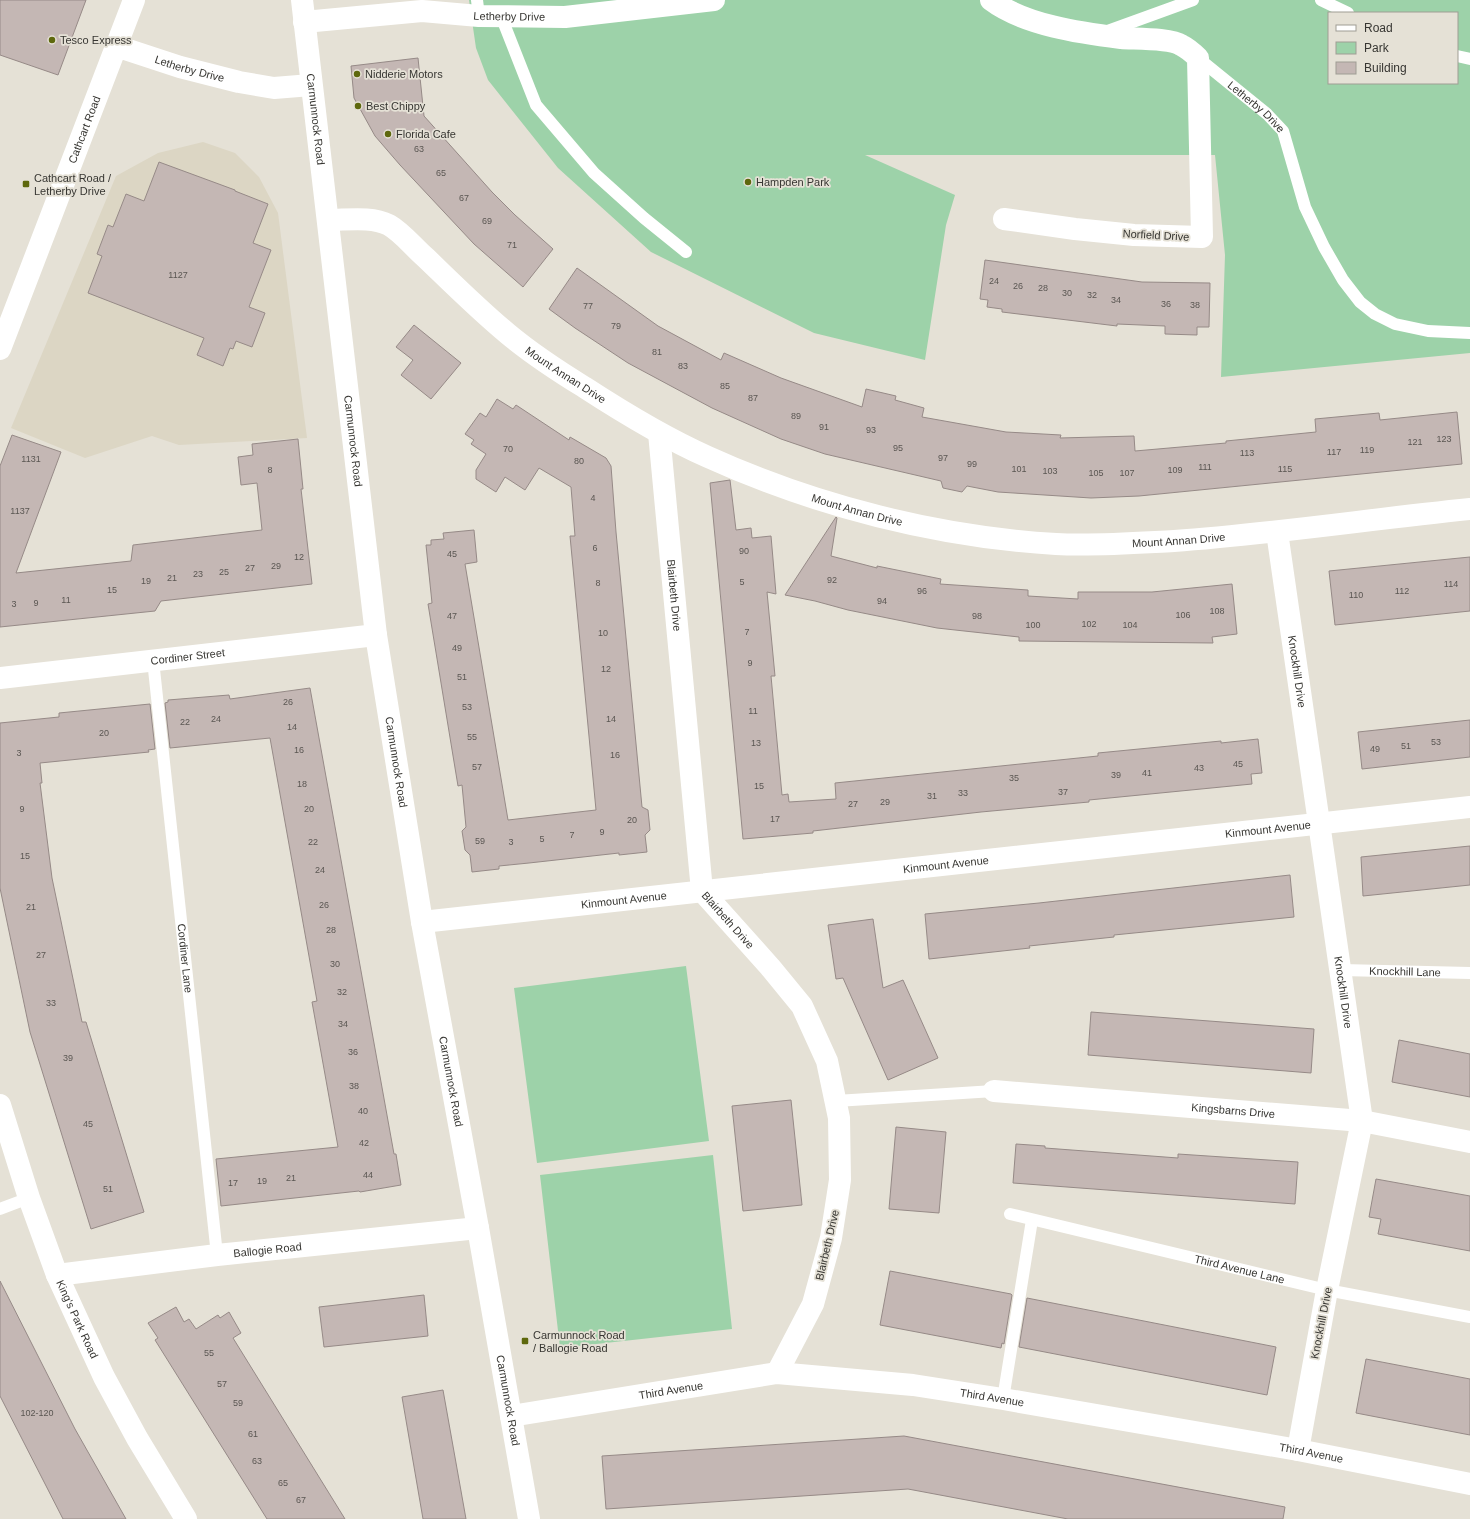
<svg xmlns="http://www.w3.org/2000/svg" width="1470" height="1519" font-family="Arial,sans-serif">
<rect width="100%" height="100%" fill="#e5e1d6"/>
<path fill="#dcd6c4" d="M203,142l32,11 24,24 19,36 29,225 -128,7 -27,-9 -67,22 -74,-30 105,-252 42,-23z"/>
<path fill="#9dd2a9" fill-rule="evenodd" d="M469,0h1001v353l-249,24 4,-122 -10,-100h-350l90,40 -9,30 -21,135 -111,-27 -163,-81 -93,-84 -70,-88 -12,-32zM1329,13h128v70h-128z
M686,966l23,175 -172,22 -23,-175z
M713,1155l19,174 -172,19 -20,-173z"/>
<path fill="#c4b7b4" stroke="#968a87" d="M0,0h86l-28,75 -58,-20z
M418,58l6,58 68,76 23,23 38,34 -30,38 -49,-43 -74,-79 -25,-29 -21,-38 -3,-32z
M159,162l76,28v1l33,13 -15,39 18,7 -22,57 16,6 -13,34 -16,-6 -3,8 -3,-1 -7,18 -26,-11 7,-17 -116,-45 14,-37 -5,-2 11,-29 5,2 13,-33 18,7z
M985,260l157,22 68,1 -1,44h-12v8l-32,-1v-8l-48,-2v2l-115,-14v-3l-15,-2 1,-7 -8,-1z
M577,268l81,58 63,34 3,-7 57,25 81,29 4,-18 30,7 -1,4 29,8 -2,9 84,15 55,3 -1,3 74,-2 1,15 91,-8v-2l90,-9 -1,-13 64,-6 1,7 77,-8 5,52 -323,32 -48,2 -93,-6 -31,-6 -5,6 -19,-4 -2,-7 -116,-27 -44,-15 -69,-31 -84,-45 -53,-35 -26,-19z
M414,325l47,38 -30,36 -30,-24 12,-15 -17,-13z
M497,399l16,10 3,-4 53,35 1,-3 36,21 5,8 5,66 26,275 6,3 2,20 -5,5 2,17 -28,3v-2l-90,10 -30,3v3l-27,3 -2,-17 -5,-5 -3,-19 4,-4 -4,-42 -4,1 -30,-182 4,-1 -6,-58h5v-5l13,-1 -1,-6 31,-3 3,32 -12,2 43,256 88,-10 -26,-274h5l-4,-49 -32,-19 -14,22 -20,-13 -9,15 -20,-13v-9l10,-16 -15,-10 3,-4 -9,-6 15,-21 6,4z
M12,435l49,17 -45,121 115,-12 2,-16 129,-15 -5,-47 -16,2 -3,-28 15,-2 -1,-11 46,-5 5,50h-2l11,95 -151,17 -6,10 -155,16v-161z
M730,480l6,50 15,-2 1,10 19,-2 5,58 -9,-2 8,84h-4l11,119 6,-1 1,8 47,-3 -1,-16 263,-27v-3l123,-12v2l37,-4 4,34 -11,1 1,10 -163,16v2l-108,10 -168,19v2l-70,6 -33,-356z
M836,517l1,1 -6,38 46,12v-2l64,13 -1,5 88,6v6l50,3v-7h74l80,-8 5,50 -25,3 1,6 -194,-2v-4l-82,-9 -89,-18 -33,-9 -30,-6z
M1470,557v54l-135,14 -6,-54z
M310,688l84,466h2l5,31 -41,7 -1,-1 -138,15 -5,-47 122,-12 -26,-145 5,-1 -47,-263 -100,10 -5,-45 3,-1v-2l61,-5 1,4z
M150,704l5,45 -7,1 1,2 -109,11 2,20h-2l12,95 30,144h4l58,190 -53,17 -61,-197 -30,-144v-165l59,-6v-4z
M1470,720v37l-108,12 -4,-37z
M1470,846v39l-107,11 -2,-39z
M1290,875l4,42 -180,18v2l-85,9 1,2 -101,11 -4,-45 114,-11z
M873,919l10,69 20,-8 35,78 -50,22 -45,-102 -7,1 -8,-54z
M1091,1012l223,17 -3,44 -223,-18z
M1399,1040l71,14v43l-78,-15z
M791,1100l11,105 -59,6 -11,-105z
M896,1127l50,5 -7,81 -50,-4z
M1016,1144l29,2v2l133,10v-4l120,8 -3,42 -282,-21z
M1376,1179l94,17v55l-92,-17 3,-15 -12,-2z
M890,1271l121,23 1,1 -8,49 -2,-1 -1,5 -121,-23z
M0,1281l75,148 51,90h-63l-63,-123z
M424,1295l4,41 -104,11 -5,-40z
M1027,1298l249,49 -9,48 -248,-48z
M176,1307l8,15 5,-3 7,10 22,-14 2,3 9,-6 12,21 -8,5 112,181h-78l-112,-179 3,-2 -10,-15z
M1366,1359l104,20v56l-114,-22z
M443,1390l23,129h-43l-21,-122z
M904,1436l381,71 -2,12h-215l-160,-30 -302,20 -4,-53z"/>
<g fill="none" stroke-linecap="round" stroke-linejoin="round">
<g stroke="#fff" stroke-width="12">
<path d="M477,0l2,16"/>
<path d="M1321,0l27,13"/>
<path d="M501,16l35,89 58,68 50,45 42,34"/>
<path d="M1105,32l88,-32"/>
<path d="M1457,56l13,3"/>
<path id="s1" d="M1198,58l69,56 16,17 22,76 19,40 19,33 17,22 15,12 20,10 33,7 42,2"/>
<path id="s2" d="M153,660l64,595"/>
<path id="s3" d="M1341,970l129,3"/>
<path d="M836,1101l158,-10"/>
<path d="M0,1209l29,-11"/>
<path id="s4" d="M1010,1214l317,76 143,27"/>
<path d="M1003,1399l29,-179"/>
</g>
<g stroke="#fff" stroke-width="22">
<path d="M991,0c33,25 90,33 130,38 14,1 50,0 60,7 6,3 12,8 17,13l4,179 -68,-2 -59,-6 -71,-10"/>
<path id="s5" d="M304,22l118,-11 57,5 86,1 149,-17"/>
<path id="s6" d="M116,46l64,21 59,15 35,6 37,-3"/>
<path id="s7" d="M328,220c20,0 43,-4 61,5 14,8 25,23 37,33 27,26 53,52 82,76 24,20 50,37 76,53 40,26 81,51 124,70 108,49 230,80 348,87 39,2 79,-1 118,-3 99,-7 197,-22 296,-32"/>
<path id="s8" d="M659,433l43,458 68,76 32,39 25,55 12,57 1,62 -9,58 -18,66 -36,69"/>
<path id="s9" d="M1277,532l85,589 -35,169 -29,160"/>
<path id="s10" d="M0,678l376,-43"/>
<path id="s11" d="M422,922l1048,-115"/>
<path id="s12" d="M994,1091l368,30 108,21"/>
<path id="s13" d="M57,1275l160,-20 261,-27"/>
<path id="s14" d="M511,1416l266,-43 136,12 90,14 295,51 172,34"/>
</g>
<g stroke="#fff" stroke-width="22">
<path id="s15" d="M302,0l74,635 46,287 56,306 51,291"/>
<path id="s16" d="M0,349l134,-349"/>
<path id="s17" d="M0,1105l29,93 28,77 47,102 33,61 49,81"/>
</g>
</g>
<g fill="#5e680d" stroke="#e5e1d6" stroke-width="1.5">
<circle cx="52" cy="40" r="4"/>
<circle cx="357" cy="74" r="4"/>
<circle cx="358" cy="106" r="4"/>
<circle cx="388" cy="134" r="4"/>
<circle cx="748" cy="182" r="4"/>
<rect x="22" y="180" width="8" height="8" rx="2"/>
<rect x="521" y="1337" width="8" height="8" rx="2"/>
</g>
<g text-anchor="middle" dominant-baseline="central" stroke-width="3.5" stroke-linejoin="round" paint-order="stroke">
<g font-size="9" fill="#5a5652">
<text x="419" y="149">63</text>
<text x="441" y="173">65</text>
<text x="464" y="198">67</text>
<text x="487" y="221">69</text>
<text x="512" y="245">71</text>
<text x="178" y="275">1127</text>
<text x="994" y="281">24</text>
<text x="1018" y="286">26</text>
<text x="1043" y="288">28</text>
<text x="1067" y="293">30</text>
<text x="1092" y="295">32</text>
<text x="1116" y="300">34</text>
<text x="1166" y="304">36</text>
<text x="1195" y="305">38</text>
<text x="588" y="306">77</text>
<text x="616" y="326">79</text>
<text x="657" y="352">81</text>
<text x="683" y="366">83</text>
<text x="725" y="386">85</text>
<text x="753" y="398">87</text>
<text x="796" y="416">89</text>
<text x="824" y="427">91</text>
<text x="871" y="430">93</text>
<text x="1444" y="439">123</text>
<text x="1415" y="442">121</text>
<text x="898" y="448">95</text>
<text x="508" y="449">70</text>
<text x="1367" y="450">119</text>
<text x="1334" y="452">117</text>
<text x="1247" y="453">113</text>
<text x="943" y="458">97</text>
<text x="31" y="459">1131</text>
<text x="579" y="461">80</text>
<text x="972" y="464">99</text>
<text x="1205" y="467">111</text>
<text x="1019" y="469">101</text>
<text x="1285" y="469">115</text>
<text x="270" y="470">8</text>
<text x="1175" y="470">109</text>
<text x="1050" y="471">103</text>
<text x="1096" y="473">105</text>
<text x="1127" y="473">107</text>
<text x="593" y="498">4</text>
<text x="20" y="511">1137</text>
<text x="595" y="548">6</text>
<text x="744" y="551">90</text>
<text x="452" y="554">45</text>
<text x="299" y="557">12</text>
<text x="276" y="566">29</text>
<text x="250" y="568">27</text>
<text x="224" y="572">25</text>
<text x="198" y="574">23</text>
<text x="172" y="578">21</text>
<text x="832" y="580">92</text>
<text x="146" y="581">19</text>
<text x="742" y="582">5</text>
<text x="598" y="583">8</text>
<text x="1451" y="584">114</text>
<text x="112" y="590">15</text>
<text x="922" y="591">96</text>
<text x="1402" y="591">112</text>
<text x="1356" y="595">110</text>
<text x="66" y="600">11</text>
<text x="882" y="601">94</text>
<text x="36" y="603">9</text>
<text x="14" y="604">3</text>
<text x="1217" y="611">108</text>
<text x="1183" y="615">106</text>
<text x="452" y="616">47</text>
<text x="977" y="616">98</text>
<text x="1089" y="624">102</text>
<text x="1033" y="625">100</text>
<text x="1130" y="625">104</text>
<text x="747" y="632">7</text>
<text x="603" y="633">10</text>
<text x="457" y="648">49</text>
<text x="750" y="663">9</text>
<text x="606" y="669">12</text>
<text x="462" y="677">51</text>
<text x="288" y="702">26</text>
<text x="467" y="707">53</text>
<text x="753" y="711">11</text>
<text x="216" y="719">24</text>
<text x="611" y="719">14</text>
<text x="185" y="722">22</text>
<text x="292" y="727">14</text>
<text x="104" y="733">20</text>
<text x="472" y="737">55</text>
<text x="1436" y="742">53</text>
<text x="756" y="743">13</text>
<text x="1406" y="746">51</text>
<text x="1375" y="749">49</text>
<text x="299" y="750">16</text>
<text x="19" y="753">3</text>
<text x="615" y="755">16</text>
<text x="1238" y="764">45</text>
<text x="477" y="767">57</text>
<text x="1199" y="768">43</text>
<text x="1147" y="773">41</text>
<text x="1116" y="775">39</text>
<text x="1014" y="778">35</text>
<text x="302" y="784">18</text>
<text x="759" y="786">15</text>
<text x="1063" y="792">37</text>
<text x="963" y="793">33</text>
<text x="932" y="796">31</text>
<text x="885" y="802">29</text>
<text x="853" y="804">27</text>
<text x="22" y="809">9</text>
<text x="309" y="809">20</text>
<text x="775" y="819">17</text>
<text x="632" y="820">20</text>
<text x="602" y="832">9</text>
<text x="572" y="835">7</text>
<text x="542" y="839">5</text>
<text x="480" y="841">59</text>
<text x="313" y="842">22</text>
<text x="511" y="842">3</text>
<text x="25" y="856">15</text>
<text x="320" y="870">24</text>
<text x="324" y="905">26</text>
<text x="31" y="907">21</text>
<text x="331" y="930">28</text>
<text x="41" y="955">27</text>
<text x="335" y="964">30</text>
<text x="342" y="992">32</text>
<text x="51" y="1003">33</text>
<text x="343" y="1024">34</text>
<text x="353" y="1052">36</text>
<text x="68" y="1058">39</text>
<text x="354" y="1086">38</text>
<text x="363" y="1111">40</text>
<text x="88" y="1124">45</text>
<text x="364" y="1143">42</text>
<text x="368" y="1175">44</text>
<text x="291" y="1178">21</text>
<text x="262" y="1181">19</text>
<text x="233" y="1183">17</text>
<text x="108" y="1189">51</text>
<text x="209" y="1353">55</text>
<text x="222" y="1384">57</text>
<text x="238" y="1403">59</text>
<text x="37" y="1413">102-120</text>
<text x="253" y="1434">61</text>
<text x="257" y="1461">63</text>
<text x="283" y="1483">65</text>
<text x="301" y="1500">67</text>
</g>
<g font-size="11" fill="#373632" stroke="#e5e1d6">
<text stroke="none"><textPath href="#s5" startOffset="206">Letherby Drive</textPath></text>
<text stroke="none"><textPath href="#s6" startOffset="77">Letherby Drive</textPath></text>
<text stroke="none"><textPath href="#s1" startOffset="76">Letherby Drive</textPath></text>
<text stroke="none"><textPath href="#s15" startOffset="120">Carmunnock Road</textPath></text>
<text stroke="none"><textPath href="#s16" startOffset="235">Cathcart Road</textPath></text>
<text transform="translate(1156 235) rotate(3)">Norfield Drive</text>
<text stroke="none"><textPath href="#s7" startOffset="294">Mount Annan Drive</textPath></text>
<text stroke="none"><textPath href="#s15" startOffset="444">Carmunnock Road</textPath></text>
<text stroke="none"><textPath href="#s7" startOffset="617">Mount Annan Drive</textPath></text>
<text stroke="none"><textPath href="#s7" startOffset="942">Mount Annan Drive</textPath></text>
<text stroke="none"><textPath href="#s8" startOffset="163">Blairbeth Drive</textPath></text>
<text stroke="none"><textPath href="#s10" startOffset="189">Cordiner Street</textPath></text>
<text stroke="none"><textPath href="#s9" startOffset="141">Knockhill Drive</textPath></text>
<text stroke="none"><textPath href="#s15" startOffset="768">Carmunnock Road</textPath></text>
<text stroke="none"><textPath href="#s11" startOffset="851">Kinmount Avenue</textPath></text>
<text stroke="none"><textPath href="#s11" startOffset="527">Kinmount Avenue</textPath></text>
<text stroke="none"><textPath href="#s11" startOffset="203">Kinmount Avenue</textPath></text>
<text stroke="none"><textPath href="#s8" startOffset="499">Blairbeth Drive</textPath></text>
<text stroke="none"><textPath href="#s2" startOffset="300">Cordiner Lane</textPath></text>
<text stroke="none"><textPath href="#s3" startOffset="64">Knockhill Lane</textPath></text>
<text stroke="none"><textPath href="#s9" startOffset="465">Knockhill Drive</textPath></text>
<text stroke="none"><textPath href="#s15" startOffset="1092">Carmunnock Road</textPath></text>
<text stroke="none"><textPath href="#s12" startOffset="240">Kingsbarns Drive</textPath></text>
<text transform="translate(827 1245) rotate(-77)">Blairbeth Drive</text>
<text stroke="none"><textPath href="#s13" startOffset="212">Ballogie Road</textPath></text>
<text stroke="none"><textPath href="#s4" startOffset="236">Third Avenue Lane</textPath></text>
<text stroke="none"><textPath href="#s17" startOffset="228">King's Park Road</textPath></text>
<text transform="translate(1321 1323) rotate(-79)">Knockhill Drive</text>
<text stroke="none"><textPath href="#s14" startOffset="162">Third Avenue</textPath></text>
<text stroke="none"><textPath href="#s14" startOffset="486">Third Avenue</textPath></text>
<text stroke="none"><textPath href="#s15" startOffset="1416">Carmunnock Road</textPath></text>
<text stroke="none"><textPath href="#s14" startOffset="810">Third Avenue</textPath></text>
</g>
<g font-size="11" fill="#373632" stroke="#e5e1d6" text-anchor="start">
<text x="60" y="40">Tesco Express</text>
<text x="365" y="74">Nidderie Motors</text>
<text x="366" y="106">Best Chippy</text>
<text x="396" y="134">Florida Cafe</text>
<text x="34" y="178">Cathcart Road /<tspan x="34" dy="13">Letherby Drive</tspan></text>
<text x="756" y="182">Hampden Park</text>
<text x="533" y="1335">Carmunnock Road<tspan x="533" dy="13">/ Ballogie Road</tspan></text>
</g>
</g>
<rect x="1328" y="12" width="130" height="72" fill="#e5e1d6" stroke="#9f9d94"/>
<rect x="1336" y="25" width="20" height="6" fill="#ffffff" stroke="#9f9d94"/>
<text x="1364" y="32" font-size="12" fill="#373632">Road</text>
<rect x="1336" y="42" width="20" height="12" fill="#9dd2a9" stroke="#9f9d94"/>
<text x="1364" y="52" font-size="12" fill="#373632">Park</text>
<rect x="1336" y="62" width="20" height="12" fill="#c4b7b4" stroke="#9f9d94"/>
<text x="1364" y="72" font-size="12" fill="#373632">Building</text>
</svg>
